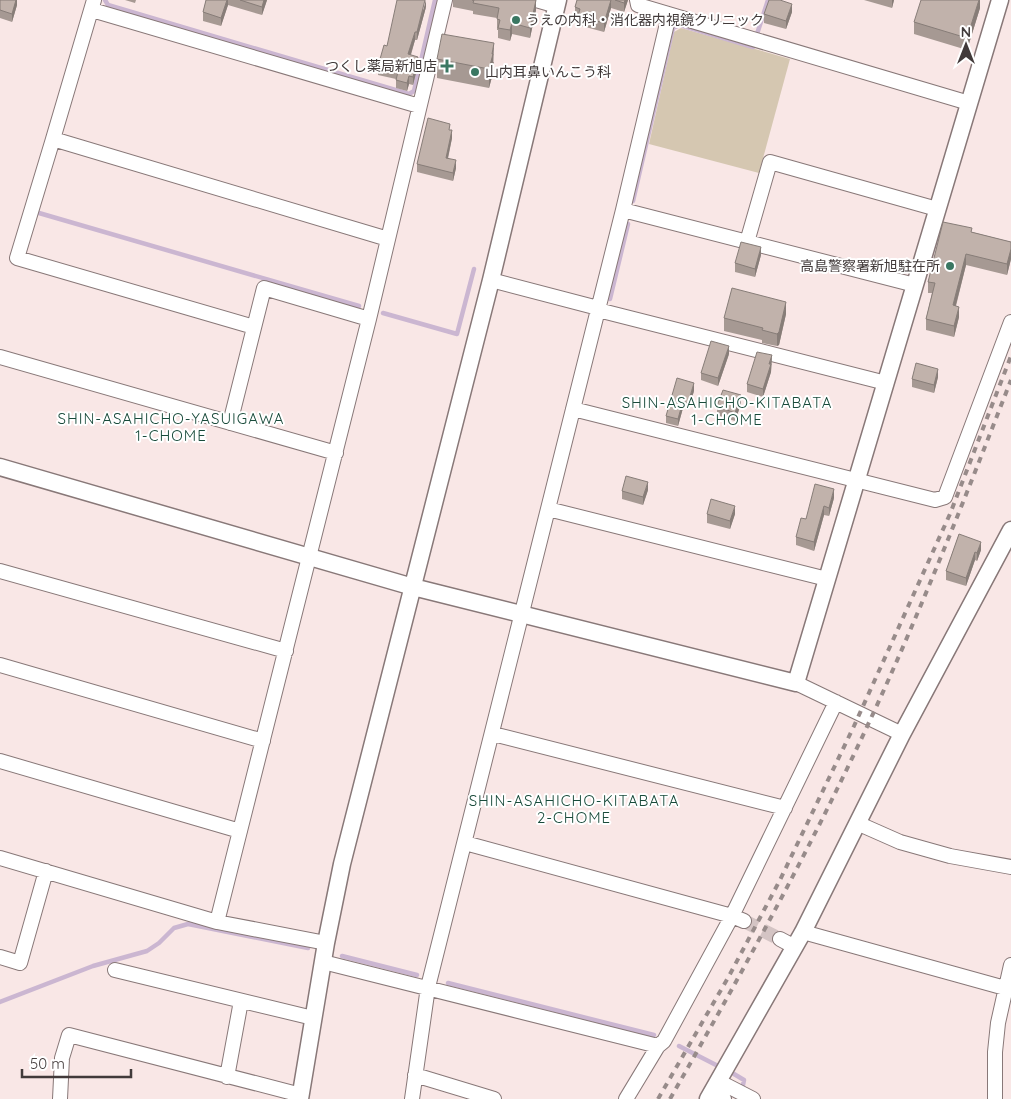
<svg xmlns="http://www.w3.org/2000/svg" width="1011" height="1099" font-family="Quicksand,'Noto Sans JP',sans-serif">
<rect width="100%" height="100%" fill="#f9e7e6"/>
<path fill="#d5c7b1" d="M681,28l109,31 -31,114 -110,-29 25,-112z"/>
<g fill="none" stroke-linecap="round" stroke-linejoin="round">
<path stroke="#cbb6d1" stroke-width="4.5" d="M105,0l3,5 301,89 5,-3 21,-91
M757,34l11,-34
M633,201l40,-173 7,-3 73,22
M39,213l320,93
M610,299l18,-75
M383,313l74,21 17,-65
M342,956l75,19
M448,983l206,52
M0,1002l93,-36 54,-15 12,-8 15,-15 14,-4 120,24
M679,1046l39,20
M734,1074l10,6 -2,10"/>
<path stroke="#d4c4c4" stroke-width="14" stroke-dasharray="14 7" stroke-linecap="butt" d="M744,921l36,18"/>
<g stroke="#887878" stroke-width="16">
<path id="minor" d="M94,0l-41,139 335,100
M536,0l21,6
M637,0l1,5 331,98
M92,10l327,96
M53,139l-36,119 237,69
M623,210l292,75
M747,242l23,-80 167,47
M491,280l107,28
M598,310l288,73
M0,357l336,96
M573,409l362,91 10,-3 66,-175
M230,423l34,-135 105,31
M548,509l279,70
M0,571l286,80
M0,665l263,76
M796,683l106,51
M493,734l292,74
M0,761l240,70
M857,823l43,19 50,14 61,11
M465,843l267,73 12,5
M0,858l217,64 152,-603 76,-319
M217,922l109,21
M803,932l202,56
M780,939l15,8
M0,957l20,6 26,-92
M323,962l335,84
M115,970l198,48
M415,1075l79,24
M227,1077l14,-76
M718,1081l35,18
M715,1086l9,13
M60,1099l2,-41 7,-23 232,60
M412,1099l16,-112 195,-777 46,-195
M626,1099l32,-53 6,-5 68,-125 104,-214
M995,1099v-47l3,-29 13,-58"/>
</g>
<g stroke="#887878" stroke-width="19">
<path id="tertiary" d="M0,467l413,120 383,96 204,-683
M300,1099l26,-156 16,-79 149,-584 67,-280
M708,1099l95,-167 99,-198 109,-204"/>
</g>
<use href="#minor" stroke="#fff" stroke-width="14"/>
<use href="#tertiary" stroke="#fff" stroke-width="16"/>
<path stroke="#978b8a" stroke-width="4" stroke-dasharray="6 6" stroke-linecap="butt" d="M658,1099l71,-123 51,-96 74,-154 96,-212 61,-158
M670,1099c69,-121 136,-242 195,-368 54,-115 100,-233 146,-351"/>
</g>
<path fill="#a69993" d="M0,0h17v5l-5,17 -12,-4z
M125,0h11l-1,3z
M206,0h61l-5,15 -34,-10 -7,21 -18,-5v-9z
M453,0h83v10l-6,28 -18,-4 -2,7 -12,-3v-8h-1v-12l-24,-4v-3l-20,-4z
M577,0h51l-4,12 -13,-4 -7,24 -26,-7v-8h-3v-10z
M864,0h30l-2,8z
M980,0v8l-13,42 -53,-16v-12z
M426,7l-9,33h-2l-4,15 7,10 -5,20 -4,-1 -2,7 -11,-3v-9l-18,-4v-9l9,-20z
M792,12l-6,17 -22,-6v-9z
M437,59l57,3 -1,11 -4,15 -52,-10z
M450,130l2,8 -4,21 8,9 -3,13 -36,-9v-8z
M972,232l39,10v17l-4,16 -41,-10 -10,41 3,11 -5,20 -28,-7v-11l6,-26h-4v-11z
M761,255l-6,22 -20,-5v-9z
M786,314l-7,31 -2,1 -15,-3v-3l-38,-9v-13z
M729,354l-11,32 -17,-6v-7z
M772,355l-1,17 -8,25 -16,-5v-8z
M938,377l-4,16 -22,-6v-8z
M694,391l-6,19 -5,-2 -5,18 -12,-3v-7z
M741,404l-6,17 -18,-6v-9z
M648,490l-5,15 -21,-6v-8z
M834,498l-5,18 -5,-1 -10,36 -18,-6v-8l10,-18z
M707,514h28l-5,15 -23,-6z
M959,534l22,16 -4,11 -2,-1 -9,26 -20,-6v-9z"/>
<path fill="#877d78" d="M16,0h1v5l-5,17v-8z
M227,0h1v5l-7,21v-8z
M264,0h3l-5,15v-8z
M426,0v7l-9,33v-8z
M536,0v10l-6,28v-10z
M611,0v8l-7,24v-9z
M625,0h3l-4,12v-9z
M892,0h2l-2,8z
M979,0h1v8l-13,42v-12z
M792,4v8l-6,17v-8z
M512,23v11l-2,7v-11z
M415,32v8l-7,23v-9z
M494,43l-1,30 -4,15v-19z
M418,57v8l-5,20v-8z
M409,76v8l-2,7v-8z
M452,130v8l-6,28v-8z
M456,160v8l-3,13v-8z
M761,247v8l-6,22v-8z
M1011,249v10l-4,16v-11z
M966,254v11l-13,51v-11z
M786,302v12l-7,31 -2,1v-12z
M959,307v10l-5,20v-11z
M729,346v8l-11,32v-8z
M772,355l-1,17 -8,25v-8z
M938,369v8l-4,16v-8z
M694,383v8l-6,19v-7z
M741,395v9l-6,17v-8z
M683,401v7l-5,18v-7z
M648,482v8l-5,15v-8z
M834,489v9l-5,18v-8z
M735,506v8l-5,15v-8z
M824,506v9l-10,36v-9z
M981,542v8l-4,11v-8z
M975,552v8l-9,26v-8z"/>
<path fill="#c1b2ab" stroke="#877d78" d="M0,0h16l-4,14 -12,-4z
M206,0h21l-6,18 -18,-6z
M240,0h24l-2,7z
M397,0h28l-8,32h-2l-7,22 10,3 -5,20 -4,-1 -2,7 -11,-3 2,-8 -20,-6 6,-21 3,1z
M472,0h64l-6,28 -18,-5 -2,7 -12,-2 2,-8 -3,-1 2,-11 -26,-5 1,-3z
M577,0h34l-7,23 -26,-7 2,-7 -5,-2z
M615,0h10l-1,3z
M769,0h11l12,4 -6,17 -22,-7z
M921,0h58l-12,38 -53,-16z
M442,34l52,9 -2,11h1l-4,15 -52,-10z
M428,118l22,6 -1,6h3l-6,28 10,2 -3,13 -36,-9z
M943,222l29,6 -1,4 40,10v7l-4,15 -41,-10 -13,51 6,2 -5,19 -28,-7 9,-36 -7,-1z
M741,242l20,5 -6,22 -20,-6z
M732,288l54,14 -7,30 -2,2 -15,-4 1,-2 -39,-10z
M711,341l18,5 -11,32 -17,-5z
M757,352l15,3 -3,9h2l-8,25 -16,-5z
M916,363l22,6 -4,16 -22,-6z
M677,378l17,5 -6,20 -5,-2 -5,18 -12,-3z
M723,390l18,5 -6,18 -18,-7z
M626,476l22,6 -5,15 -21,-6z
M815,484l19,5 -5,19 -5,-2 -10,36 -18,-5 5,-19 5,1z
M711,499l24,7 -5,15 -23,-7z
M959,534l22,8 -4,11 -2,-1 -9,26 -20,-7z"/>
<g fill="#3a7762" stroke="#fff" stroke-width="2">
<circle cx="516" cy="20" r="5"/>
<path d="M444.5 58.5h5v5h5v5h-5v5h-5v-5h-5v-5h5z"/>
<circle cx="475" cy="72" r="5"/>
<circle cx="950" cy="266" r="5"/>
</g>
<g text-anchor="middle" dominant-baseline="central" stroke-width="4" stroke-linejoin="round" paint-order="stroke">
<g font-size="14" fill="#413a3a" stroke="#fff" text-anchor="start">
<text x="526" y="20">うえの内科・消化器内視鏡クリニック</text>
<text x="437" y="66" text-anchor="end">つくし薬局新旭店</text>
<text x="485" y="72">山内耳鼻いんこう科</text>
<text x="940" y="266" text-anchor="end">高島警察署新旭駐在所</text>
</g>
<g font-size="15" letter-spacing="1" fill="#194b3b" stroke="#fff">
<text x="727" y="402">SHIN-ASAHICHO-KITABATA<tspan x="727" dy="17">1-CHOME</tspan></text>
<text x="171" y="418">SHIN-ASAHICHO-YASUIGAWA<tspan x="171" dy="17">1-CHOME</tspan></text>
<text x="574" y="800">SHIN-ASAHICHO-KITABATA<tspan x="574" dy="17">2-CHOME</tspan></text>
</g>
</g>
<g transform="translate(966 45)" stroke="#ffffff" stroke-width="4" paint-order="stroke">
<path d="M0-4L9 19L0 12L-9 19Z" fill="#413a3a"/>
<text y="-8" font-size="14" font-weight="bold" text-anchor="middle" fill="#413a3a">N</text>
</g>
<path d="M22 1069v8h109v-8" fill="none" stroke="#413a3a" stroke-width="2.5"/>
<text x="30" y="1069" font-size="15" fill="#413a3a" stroke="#ffffff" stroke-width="4" paint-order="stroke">50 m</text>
</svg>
